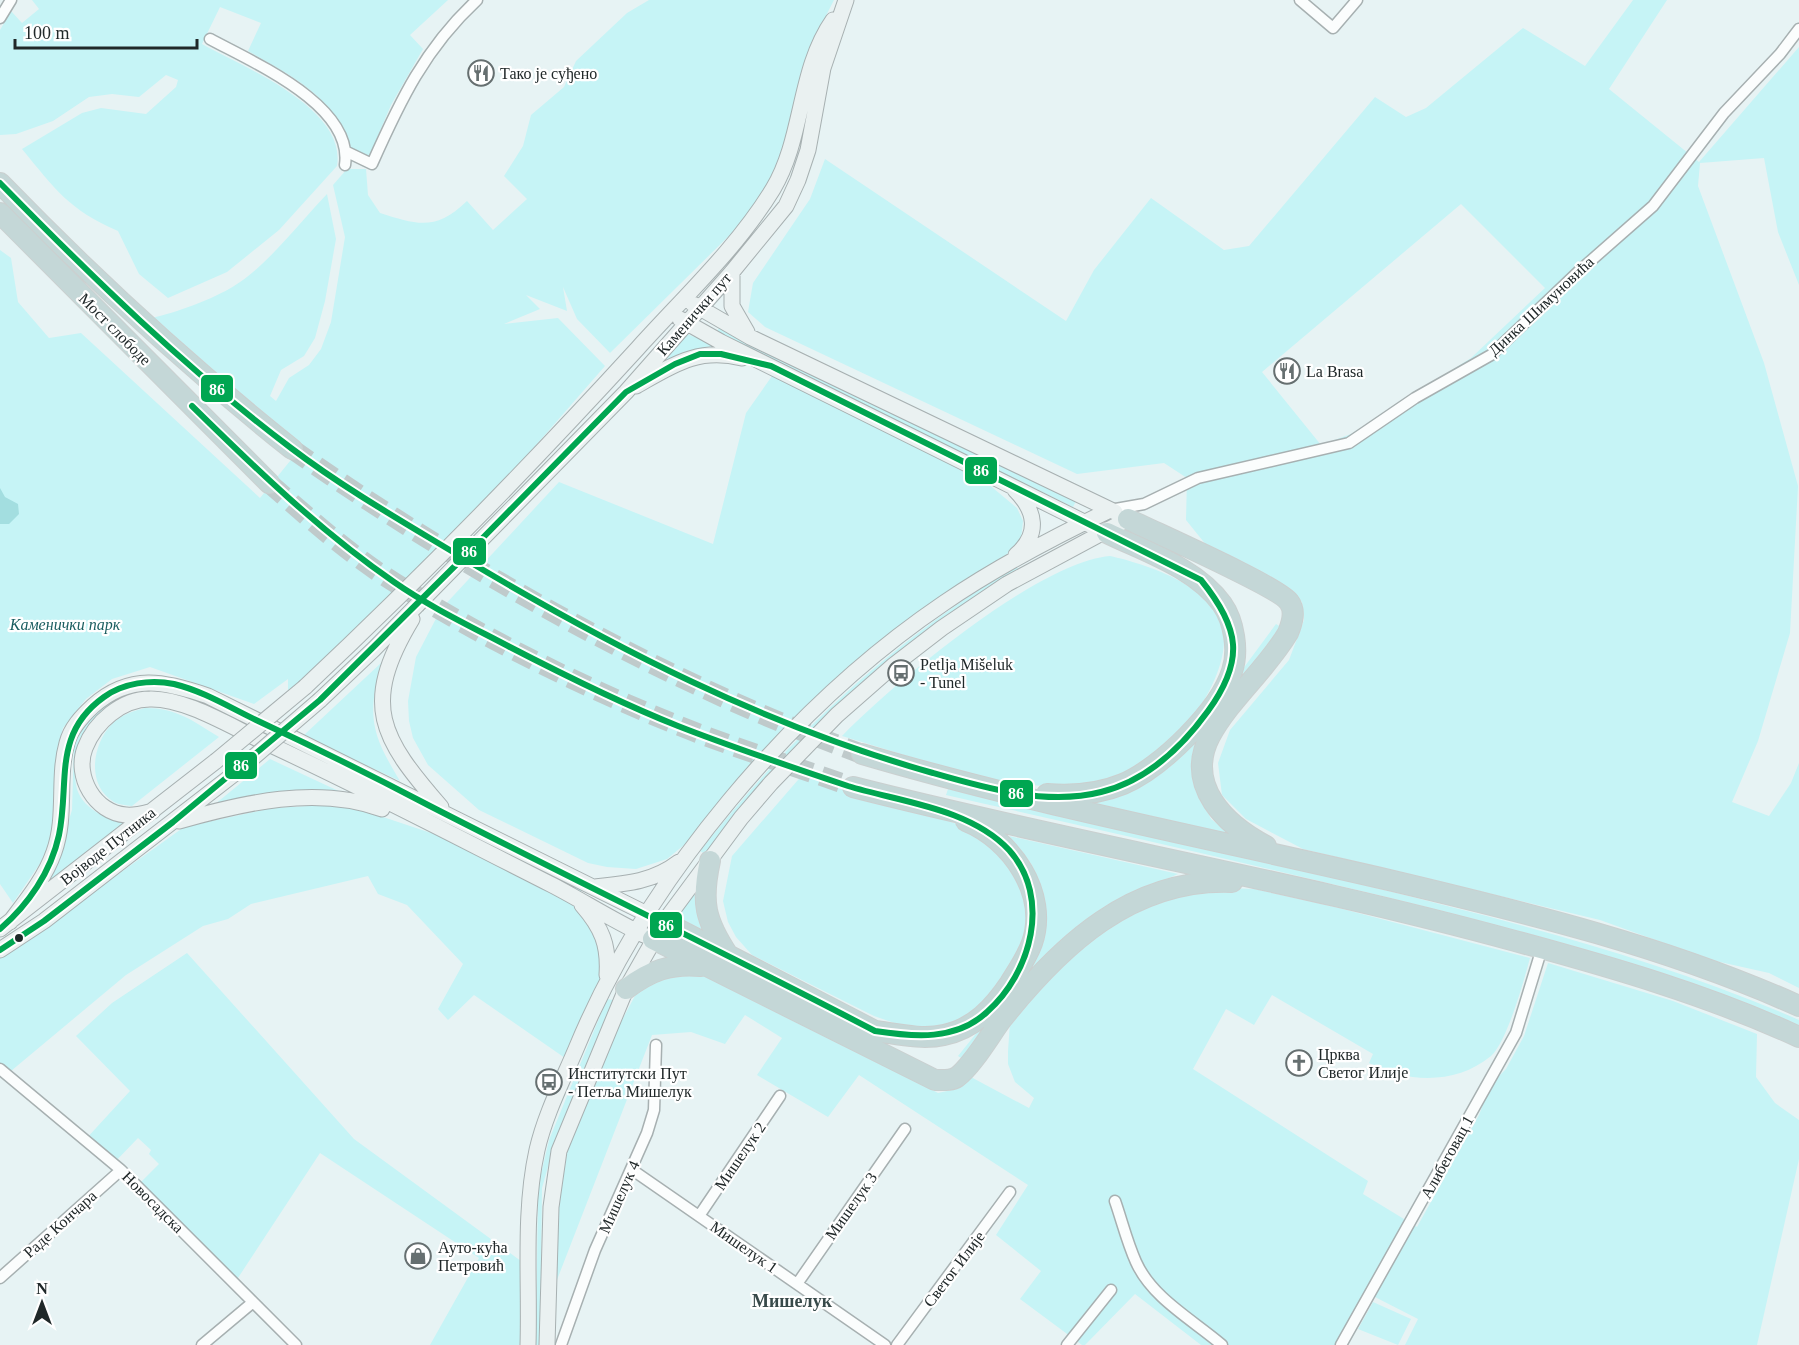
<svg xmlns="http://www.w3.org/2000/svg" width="1799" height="1345" font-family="'Times New Roman',serif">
<rect width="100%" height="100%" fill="#e7f3f4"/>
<path fill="#c6f4f6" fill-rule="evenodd" d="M32,0h416l-38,35 13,14 -32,56 -22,52 -17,-7c-8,-12 -11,-27 -20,-38 -22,-28 -53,-43 -84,-61l13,-28 -41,-16 -18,37c41,23 145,64 135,122l-58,64 -52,42 -59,26 -29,-24 -21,-43c-49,-21 -63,-42 -96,-82l60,-36 19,-5 45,6 30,-27 2,-7 -12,-5 -27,22 -27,-3 -23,3 -36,24 -37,13 -16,1v-105l11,-19 11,12 17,-14z
M649,0h185l-25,49 -3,20 -31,112 -32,41 -133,131 -33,-34 -14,-32 4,24 -41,-16 14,14 -36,15 54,-6 47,48 -143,164 -174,165v-16l-34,25 -104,-37 -38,12 -26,20 -23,29 -6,27 -6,84 -10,23 -28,41 -13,-19v-634l11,8 7,44 31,36 32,-5 179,165 43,-53 -55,-43 -97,-84c25,-5 62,-19 83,-32 30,-17 68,-66 93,-92l9,45 -11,62 -10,37 -11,18 -23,14 -11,26 6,5 13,-23 20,-13 12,-16 10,-27 14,-85 -12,-52 14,-16h19l2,26 12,18c38,12 56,18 87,-12l26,29 34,-31 -23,-23 19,-30 8,-31 33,-28 12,-26 51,-48z
M1633,0h34l-58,89 90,73 100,-115v238l-21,-53 -14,-74 -64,5 -2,23 66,177 34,123 -8,147 -32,108 -26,61 37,14 22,-33 8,-20v225l-30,-15 -58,-13 -111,-40 -297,-71 -57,-30 -24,-24 -4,-32 12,-33 59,-70 15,-40 -2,-18 -27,-23 -68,-33 -21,-26 1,-42 -23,-15 -87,11 -312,-147 -17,-15 5,-29 57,-84 15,-40 241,162 28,-51 57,-72 73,52 25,-4 126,-149 31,20 20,-9 97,-80 62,38zM1461,204l84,84 -74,70 -120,76 -30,11 -59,-73z
M719,328l357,173 -3,6 -357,-174z
M687,334l39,15 -42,3 -19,9z
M772,376l209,102 36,30 6,13 -2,19 -30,30 -46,29 -198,171 -63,75 -17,14 -31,10 -29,-2 -19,-4 -109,-53 -51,-45 -15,-27 -4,-17 -1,-20 8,-44 25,-48 118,-127 154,62 33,-131z
M1110,556c36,8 100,29 112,68 13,46 -39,117 -77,141 -13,7 -32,14 -46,19 -8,2 -19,1 -27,2 -78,4 -156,-29 -230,-50 52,-53 196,-174 268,-180z
M1016,566l2,3c-34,22 -70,44 -102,69 -81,61 -149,136 -211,216l-5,-3c93,-118 188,-206 316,-285z
M1276,624l5,3 -79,106 -7,33 5,30 11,23 25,19 -151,-37 56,-18 30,-17z
M381,663c-14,54 -10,70 19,118l-97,-45z
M142,689l36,2 42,18 362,180 -2,5 -362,-181 -74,-19 -65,52c-1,12 -5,27 -3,39 4,23 31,35 51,38l-77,58 22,-71 2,-65 17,-30 32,-21z
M145,708c32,0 48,13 74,29l-87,69c-6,-1 -13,-1 -18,-4 -28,-16 -22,-58 -2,-78 9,-9 21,-13 33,-16z
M270,759l75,35 -131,11z
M804,773l54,21 70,19 44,17 33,23 24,54 -2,32 -43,69 -41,21 -43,-4 -26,-9 -122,-61 -16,-18 -8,-15 -5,-21 9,-45z
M948,789c141,32 283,64 424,98 145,36 290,73 427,133v7c-113,-52 -234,-84 -353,-115 -166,-42 -333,-79 -500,-117z
M327,805l35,5 84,28 122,61 19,19 12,14 3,51 -37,75 -91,-63 -26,25 -10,-11 25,-45 -56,-59 -29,-11 -10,-18 -117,28 -23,15 -25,7 -77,49 -115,96 -11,-8v-108l46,-29 138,-99 88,-19z
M1009,836l169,38 -67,29 -42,32 -105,125 -6,-4 70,-87 10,-74 -6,-30z
M698,885l-1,28 12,25 -32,-19z
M1227,888l28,1 84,19 191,50c-6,22 -23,84 -39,98 -35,29 -84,27 -122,7l4,-9 -101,-59 -18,30 -28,-16 -33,60 175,112 -5,13 54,33 62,-112 12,-31 15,-15 18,-33 24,-73 125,38 84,33 -1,43 19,26 24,17v39l-42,186h-352l13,-26 -45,-23 -26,49h-146l-66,-51 -50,51h-3l-62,-46 21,-28 -45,-36 32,-50 -169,-110 -31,42 -71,-42 25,-37 -37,-23 -20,29 -34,-12 -39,3 -97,250 4,-79 8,-53 46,-116 24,-45 27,-16 38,-5 236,122 14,-3 17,-14 60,32 5,-10 -19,-16 -7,-18v-13l2,-28 28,-34 47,-47 72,-43z
M187,953l167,186 171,125 1,81h-96l49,-87 -159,-105 -88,134 -97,-99 24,-24 -10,-10 2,-4 -13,-12 -26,27 -27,-25 45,-49 -54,-55 36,-33z
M607,999l6,1 -58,142 -13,46 -2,157h-4l2,-158 11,-47z
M1373,1302l38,17 -13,26 -40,-16z"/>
<path fill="#a3dee0" d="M0,488l5,9 13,7 1,10 -10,10h-9z"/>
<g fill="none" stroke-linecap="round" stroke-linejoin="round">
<path stroke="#bfcacb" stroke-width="20" stroke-dasharray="20 10" stroke-linecap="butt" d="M292,449c174,122 370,232 570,305
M269,483c40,35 82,73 128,101 88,55 184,102 280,141 57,23 117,41 176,62"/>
<g stroke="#a7b0b1" stroke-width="13">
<path id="street" d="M1300,0l33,28 24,-28
M0,18l11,-18
M210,39c42,23 144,66 135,126
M347,152l25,12c28,-63 53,-116 105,-164
M1110,510l34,-6 54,-26 151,-35 66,-45 76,-43 87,-83 75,-66 71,-93 56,-59 19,-25
M0,1069l121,101 175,175
M631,1169l254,176
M1115,1201c7,20 12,41 21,61 16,36 57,58 86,83
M699,1216l81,-120
M0,1278l121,-108
M797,1284l108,-155
M202,1345l50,-42
M561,1345l34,-95 52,-117 7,-23 2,-65
M897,1345l113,-153
M1067,1345l44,-55
M1341,1345l175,-312 26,-85"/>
</g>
<g stroke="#a7b0b1" stroke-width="17">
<path id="secondary" d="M732,272v34l15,26
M693,304l57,33 365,175
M680,319l41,23 369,183
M636,386c37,-21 62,-39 106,-28
M1015,490c21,21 25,44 1,65
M412,619c-52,86 -31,119 29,188
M305,687c116,-109 226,-222 333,-339 46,-51 99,-100 135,-159 31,-52 25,-119 60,-169
M320,700l54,-51 252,-257 106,-120 54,-66 12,-26 10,-30 15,-82 23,-68
M153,811c-8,2 -18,5 -27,4 -31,-2 -52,-39 -41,-67 10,-26 37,-49 65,-49 34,-1 78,26 110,41 98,45 195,96 292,145 31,16 60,35 92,50
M179,821c64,-18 138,-36 203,-12
M594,887c32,-3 59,-5 85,-25
M582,905c20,23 27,40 25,70
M10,922c16,-21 35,-44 44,-70 13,-36 3,-74 13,-109 4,-15 14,-26 26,-37 37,-33 72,-25 115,-10l449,223
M0,929l216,-168
M0,950l44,-29 190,-147
M528,1345c2,-64 -5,-132 9,-195 8,-35 25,-68 39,-101 70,-170 216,-343 368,-446 52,-36 110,-66 166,-93
M547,1345l4,-138 8,-56 67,-162 38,-67 77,-104 30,-35 66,-68 57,-50 48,-37 65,-44 121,-65"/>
</g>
<g stroke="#cad0d0" stroke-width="22">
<path id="highway" d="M0,183c92,95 189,184 292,266
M0,213l269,270
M1128,519c26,13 151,68 161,83 7,9 3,21 -1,31 -22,37 -58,66 -78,103 -26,50 16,89 56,110
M862,754c173,51 351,85 527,126 139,33 279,67 410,126
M853,787c219,56 443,94 662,154 96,26 193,54 284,96
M1047,794c26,2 52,0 76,-10 38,-16 97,-74 109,-113 7,-20 2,-50 -10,-67 -26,-36 -76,-52 -115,-71
M710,861c-9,41 -5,59 18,94
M664,922l211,109c22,3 47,9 69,4 30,-6 50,-28 66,-52 8,-13 17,-26 22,-40 17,-49 -21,-104 -66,-122
M653,939l282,141c8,0 16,1 22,-3 16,-12 33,-42 45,-58 59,-74 130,-141 230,-137
M626,989c24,-18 44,-26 75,-23"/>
</g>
<use href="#street" stroke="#fbfdfd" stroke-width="10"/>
<use href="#secondary" stroke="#eaf1f1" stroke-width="15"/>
<use href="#highway" stroke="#c4d7d7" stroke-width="20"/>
<g stroke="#a7b0b1" stroke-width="17" stroke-linecap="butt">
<path id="secondary-bridge" d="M216,761l89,-74
M234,774l86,-74"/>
</g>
<use href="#secondary-bridge" stroke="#eaf1f1" stroke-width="15"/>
<g stroke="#fff" stroke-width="10">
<path id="bus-1" d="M0,183c92,94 186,186 291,265 54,41 114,75 172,110
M700,354h21l50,12 430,214c39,48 44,80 7,131 -26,36 -62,70 -107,81 -54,14 -116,-4 -168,-19 -168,-47 -321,-126 -470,-215l163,-166 49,-28z
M0,929c28,-24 51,-57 59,-94 11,-53 -7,-101 45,-138 19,-14 47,-18 70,-13 29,7 55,23 82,36 58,27 115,55 172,85 148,76 299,149 447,226 39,6 81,10 112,-19 44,-39 65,-114 22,-162 -39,-42 -109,-48 -161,-64 -57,-19 -114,-38 -170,-60 -58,-23 -114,-51 -170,-80 -38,-20 -78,-39 -114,-64 -74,-51 -138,-113 -202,-176
M0,950l44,-29 129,-99 147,-122 143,-142"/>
</g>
<use href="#bus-1" stroke="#00a651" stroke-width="6"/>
</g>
<defs>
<g id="restaurant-ring" transform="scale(1.35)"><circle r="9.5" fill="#fff" stroke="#666f70" stroke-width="1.5"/><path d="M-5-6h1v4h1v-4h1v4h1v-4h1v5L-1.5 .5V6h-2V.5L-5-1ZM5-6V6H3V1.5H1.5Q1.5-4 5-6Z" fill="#666f70"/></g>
<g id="bus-ring" transform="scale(1.35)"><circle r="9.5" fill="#fff" stroke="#666f70" stroke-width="1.5"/><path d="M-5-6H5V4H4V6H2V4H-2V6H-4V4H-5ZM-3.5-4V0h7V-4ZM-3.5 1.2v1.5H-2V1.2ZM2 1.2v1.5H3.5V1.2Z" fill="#666f70"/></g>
<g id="church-ring" transform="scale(1.35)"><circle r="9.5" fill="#fff" stroke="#666f70" stroke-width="1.5"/><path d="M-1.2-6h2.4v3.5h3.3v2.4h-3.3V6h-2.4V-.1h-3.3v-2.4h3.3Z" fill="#666f70"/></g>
<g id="shop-ring" transform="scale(1.35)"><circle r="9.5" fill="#fff" stroke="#666f70" stroke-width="1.5"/><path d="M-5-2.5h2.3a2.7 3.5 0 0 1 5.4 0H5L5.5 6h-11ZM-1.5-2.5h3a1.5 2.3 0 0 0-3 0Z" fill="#666f70"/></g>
</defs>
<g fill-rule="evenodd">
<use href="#restaurant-ring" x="481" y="73"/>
<use href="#restaurant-ring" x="1287" y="371"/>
<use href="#bus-ring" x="901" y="673"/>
<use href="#church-ring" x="1299" y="1063"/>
<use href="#bus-ring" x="549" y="1082"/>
<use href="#shop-ring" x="418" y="1256"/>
</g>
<circle fill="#202829" stroke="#fff" stroke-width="2" cx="19" cy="938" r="5"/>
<g text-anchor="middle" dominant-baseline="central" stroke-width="4.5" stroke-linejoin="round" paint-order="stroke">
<g font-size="16" fill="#202829" stroke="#fff" text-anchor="start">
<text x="500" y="73">Тако је суђено</text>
<text x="1306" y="371">La Brasa</text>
<text x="920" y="664">Petlja Mišeluk<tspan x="920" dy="18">- Tunel</tspan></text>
<text x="1318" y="1054">Црква<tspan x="1318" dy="18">Светог Илије</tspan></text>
<text x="568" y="1073">Институтски Пут<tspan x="568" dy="18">- Петља Мишелук</tspan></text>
<text x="438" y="1247">Ауто-кућа<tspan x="438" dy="18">Петровић</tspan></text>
</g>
<g font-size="16" fill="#202829" stroke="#fff">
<text transform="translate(1541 306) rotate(-43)">Динка Шимуновића</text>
<text transform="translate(694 314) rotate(-49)">Каменички пут</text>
<text transform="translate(115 329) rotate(45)">Мост слободе</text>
<text transform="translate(108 846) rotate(-38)">Војводе Путника</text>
<text transform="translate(740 1156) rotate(-56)">Мишелук 2</text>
<text transform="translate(1447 1157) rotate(-61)">Алибеговац 1</text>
<text transform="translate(619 1197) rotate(-66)">Мишелук 4</text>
<text transform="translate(153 1202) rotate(45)">Новосадска</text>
<text transform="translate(851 1206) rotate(-55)">Мишелук 3</text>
<text transform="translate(60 1224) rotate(-42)">Раде Кончара</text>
<text transform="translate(744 1247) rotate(35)">Мишелук 1</text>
<text transform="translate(954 1269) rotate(-53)">Светог Илије</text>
</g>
<g font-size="16" font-style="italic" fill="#1a5d60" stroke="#fff">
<text x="65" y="624">Каменички парк</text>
</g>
<g font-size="18" font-weight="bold" fill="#384a4a" stroke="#fff">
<text x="792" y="1301">Мишелук</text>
</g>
</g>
<g stroke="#fff" stroke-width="2">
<rect x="200" y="374" width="34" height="29" rx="6" fill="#00a651"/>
<rect x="964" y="456" width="34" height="29" rx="6" fill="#00a651"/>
<rect x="452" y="537" width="35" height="29" rx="6" fill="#00a651"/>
<rect x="224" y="751" width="34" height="29" rx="6" fill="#00a651"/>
<rect x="999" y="779" width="35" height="29" rx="6" fill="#00a651"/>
<rect x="649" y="911" width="34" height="28" rx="6" fill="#00a651"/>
</g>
<g font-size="16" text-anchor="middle" font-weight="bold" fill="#fff">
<text x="217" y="395">86</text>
<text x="981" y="476">86</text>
<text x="469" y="557">86</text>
<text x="241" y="771">86</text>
<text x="1016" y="799">86</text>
<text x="666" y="931">86</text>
</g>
<g transform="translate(42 1303)" stroke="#ffffff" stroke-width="4.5" paint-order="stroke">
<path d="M0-4.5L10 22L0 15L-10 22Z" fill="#202829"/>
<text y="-9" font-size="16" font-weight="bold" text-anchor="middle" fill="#202829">N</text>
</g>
<path d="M15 39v9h182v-9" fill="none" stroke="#202829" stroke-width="3"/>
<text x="24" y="39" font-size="18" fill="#202829" stroke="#ffffff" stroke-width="4.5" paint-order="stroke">100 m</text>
</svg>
